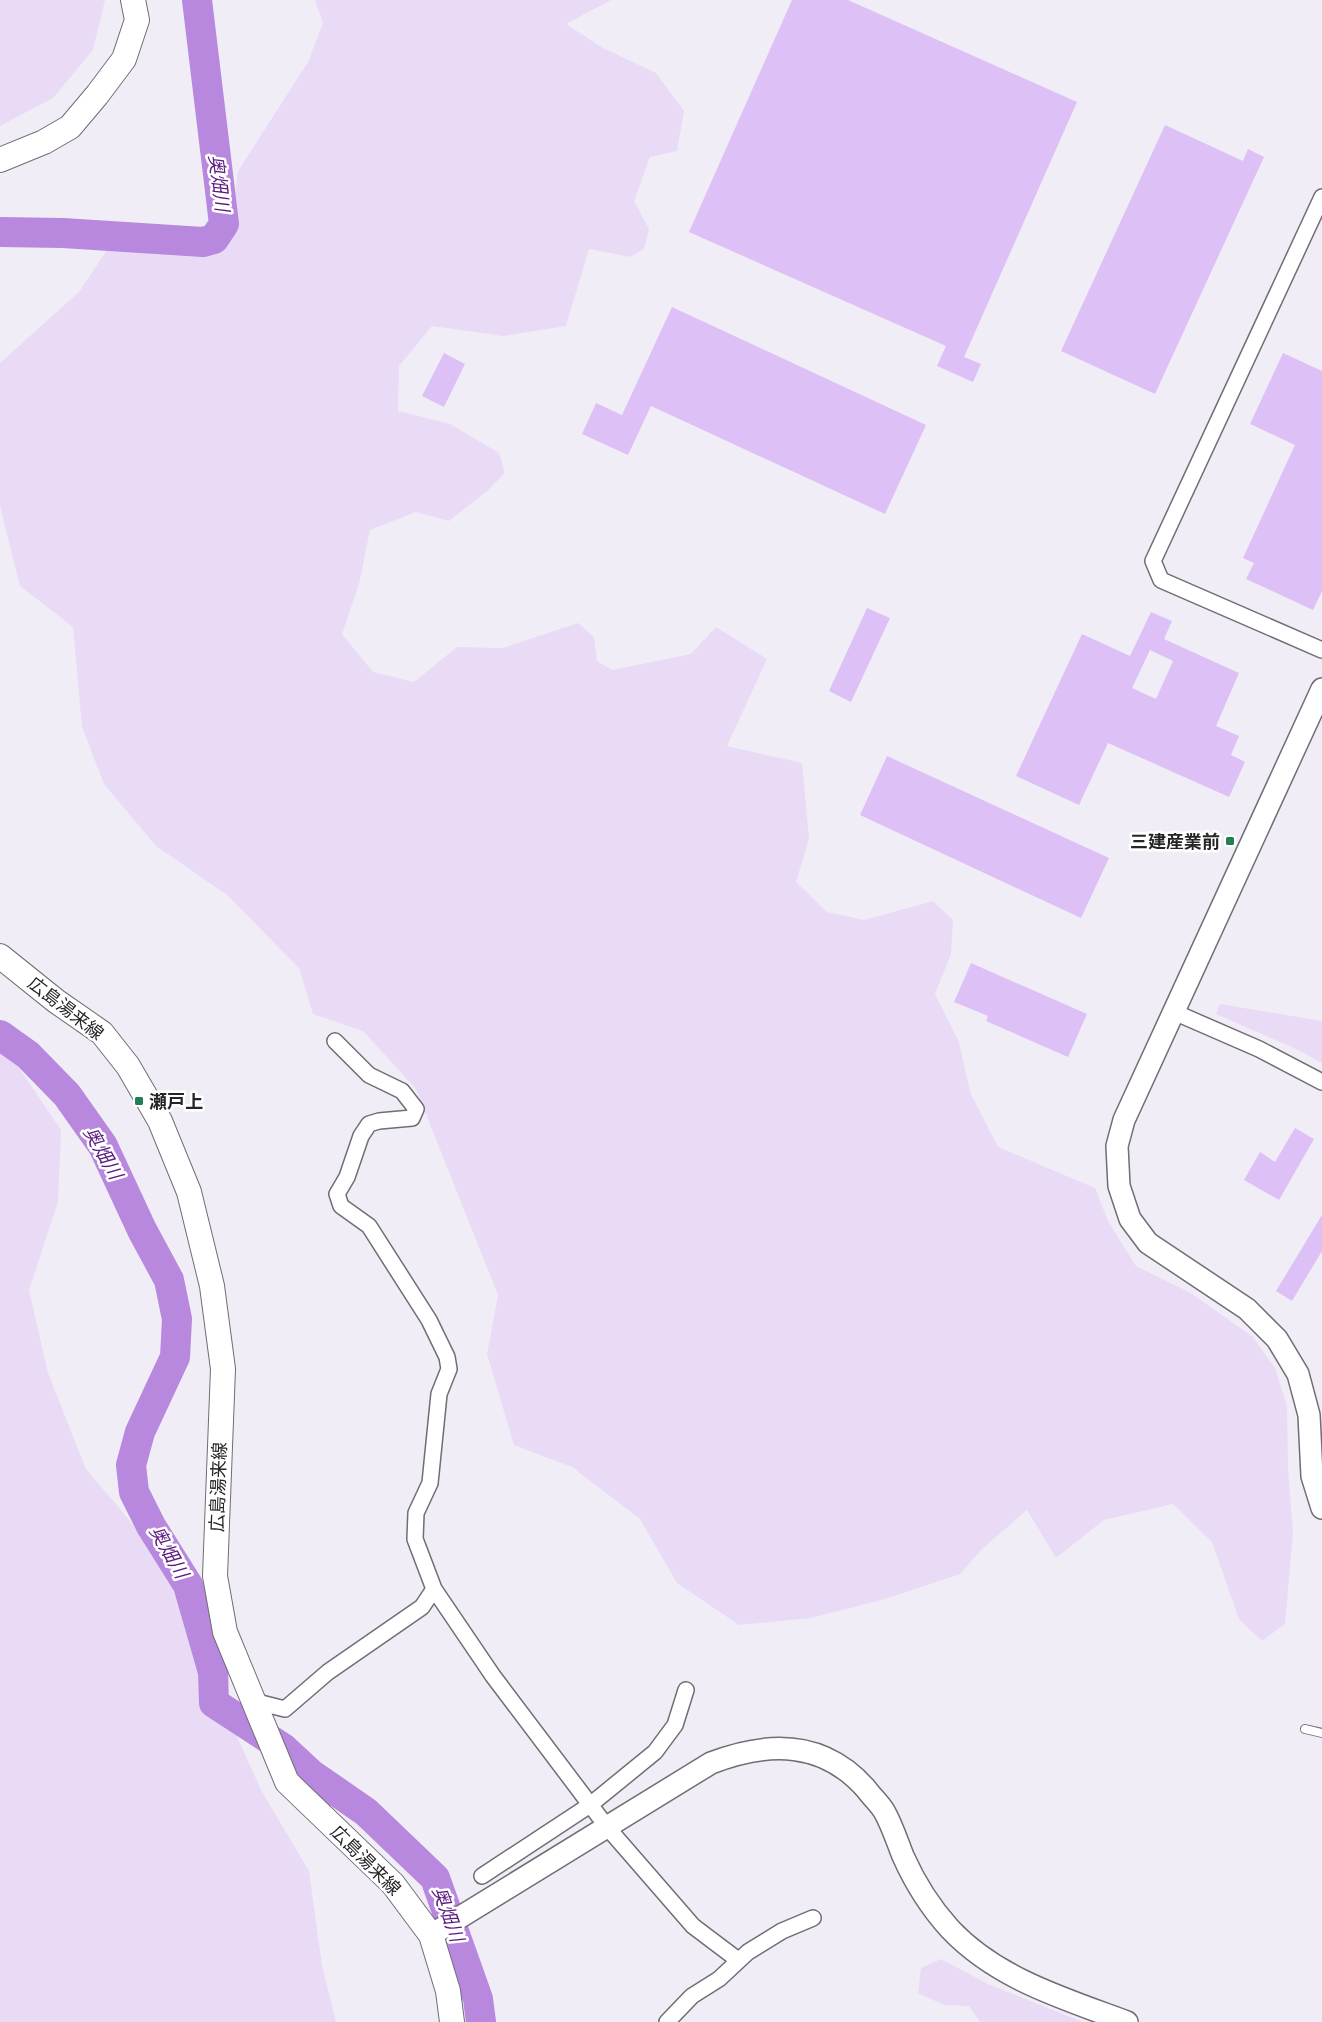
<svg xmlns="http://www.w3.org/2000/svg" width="1322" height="2022" font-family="'Roboto Serif','Noto Sans JP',serif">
<rect width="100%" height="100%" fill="#f1edf6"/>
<path fill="#e9dbf6" d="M0,0h105l-12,50 -40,48 -53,28z
M315,0h296l-45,24 37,24 53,25 28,38 -7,40 -27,6 -16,44 15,28 -5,20 -14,8 -41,-8 -23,77 -63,10 -71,-10 -33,40 -1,45 52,13 49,29 6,20 -18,18 -38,30 -33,-9 -46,18 -11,54 -17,50 31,38 41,10 43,-35 46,1 75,-25 16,14 3,24 15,9 79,-16 25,-27 51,32 -40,87 75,17 7,76 -13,43 31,30 37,8 69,-19 20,19 -2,34 -16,40 24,48 11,50 28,55 97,41 13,33 28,45 53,26 63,44 23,32 12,38 1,63 5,63 -8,92 -23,17 -23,-22 -27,-77 -39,-38 -69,16 -48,38 -29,-48 -45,39 -22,25 -75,25 -74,19 -72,7 -62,-42 -37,-64 -68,-52 -58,-22 -27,-91 11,-59 -82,-206 -53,-58 -50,-17 -14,-46 -72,-73 -71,-49 -52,-62 -22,-57 -9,-100 -53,-41 -20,-80v-143l79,-71 34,-51 73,8 45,-23 7,-55 70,-109 15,-39z
M1220,1004l102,17v42l-28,-15 -78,-34z
M0,1048l17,17 44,65 -3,72 -29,88 19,83 38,96 40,47 55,70 19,68 62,138 47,79 13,95 14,56h-336z
M941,1959l47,25 95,38h-103l-11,-16 -25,-1 -26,-12 3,-25z"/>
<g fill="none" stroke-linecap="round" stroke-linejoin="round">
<path stroke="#b788dd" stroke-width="30" d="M0,232l63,1 140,9 11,-3 10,-15 -27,-224
M0,1035l28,20 39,40 36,51 39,84 27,50 8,39 -2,38 -35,75 -9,33 3,27 17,34 37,59 25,87 1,31 69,45 28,26 55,38 69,66 43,121 3,23"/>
</g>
<path fill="#ddc1f6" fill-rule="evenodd" d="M792,0h56l229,102 -113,255 17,7 -8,18 -36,-16 9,-20 -257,-114z
M1165,125l78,36 5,-12 16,8 -109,237 -94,-43z
M672,307l254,118 -41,89 -234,-108 -23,49 -46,-21 14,-31 26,12z
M444,353l21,11 -21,43 -22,-11z
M1283,353l39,18v220l-9,19 -67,-31 8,-16 -11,-5 52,-113 -45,-21z
M867,608l23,10 -39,84 -22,-11z
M1151,612l21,9 -8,18 75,34 -23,53 23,10 -8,19 14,7 -16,35 -121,-54 -29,62 -63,-29 66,-142 48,22zM1150,650l23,11 -17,38 -24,-11z
M887,756l222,102 -28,60 -221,-103z
M971,963l116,51 -19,43 -82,-36 2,-5 -34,-14z
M1295,1128l19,11 -35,61 -35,-20 16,-28 15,10z
M1322,1215v36l-30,50 -16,-10z"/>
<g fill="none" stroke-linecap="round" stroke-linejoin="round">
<g stroke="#716c75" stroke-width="10">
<path id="lane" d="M1305,1729l17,4"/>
</g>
<g stroke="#716c75" stroke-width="18">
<path id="street" d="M1322,197l-169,364 8,19 161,70
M1174,1012l85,37 63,33
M335,1041l34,34 33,16 14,18 -4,9 -33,3 -10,3 -8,12 -14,41 -10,17 4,12 28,20 60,94 18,37 2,12 -10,25 -9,89 -14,30 -1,26 19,50 59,87 114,151 86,99 45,34
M253,1701l32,8 43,-37 94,-65 12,-18
M482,1876l108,-71 65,-53 20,-27 11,-35
M667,2022l25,-26 27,-17 29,-27 34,-21 31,-13"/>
</g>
<g stroke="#716c75" stroke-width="24">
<path id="secondary" d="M1322,689l-198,431 -7,26 2,40 11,33 18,24 99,66 30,30 21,35 11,41 3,61 10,32
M431,1935l280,-172c57,-22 113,-23 156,27 5,7 12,13 17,21 8,14 13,30 19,45 12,27 27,51 47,73 47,50 115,70 177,93"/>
</g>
<g stroke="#716c75" stroke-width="26">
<path id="primary" d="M0,160l44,-18 26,-15 27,-32 27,-36 13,-39 -4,-20
M0,956l56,45 46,32 26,33 32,55 29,71 23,94 11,83 -8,207 10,56 62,150 106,102 38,51 17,56 4,31"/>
</g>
<use href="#lane" stroke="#fff" stroke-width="8"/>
<use href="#street" stroke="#fff" stroke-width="15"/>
<use href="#secondary" stroke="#fff" stroke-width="21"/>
<use href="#primary" stroke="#fff" stroke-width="24"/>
</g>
<g fill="#227e54" stroke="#fff" stroke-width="2">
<rect x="1225" y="836" width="10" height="10" rx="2.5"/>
<rect x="134" y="1096" width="10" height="10" rx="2.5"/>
</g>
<g text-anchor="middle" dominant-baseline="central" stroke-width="5" stroke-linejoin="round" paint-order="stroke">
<g font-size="18" font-weight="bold" fill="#252427" stroke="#fff" text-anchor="end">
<text x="1220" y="841">三建産業前</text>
<text x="149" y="1101" text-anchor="start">瀬戸上</text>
</g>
<g font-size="18" fill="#252427" stroke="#fff">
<text transform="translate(66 1008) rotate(38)">広島湯来線</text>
<text transform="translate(218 1487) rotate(-88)">広島湯来線</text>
<text transform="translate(366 1860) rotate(45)">広島湯来線</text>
</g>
<g font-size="19" font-style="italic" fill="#5a1c80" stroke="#fff">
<text transform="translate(219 183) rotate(83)">奥畑川</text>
<text transform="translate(103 1153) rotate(60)">奥畑川</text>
<text transform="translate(169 1552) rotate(60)">奥畑川</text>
<text transform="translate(448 1914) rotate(70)">奥畑川</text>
</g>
</g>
</svg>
